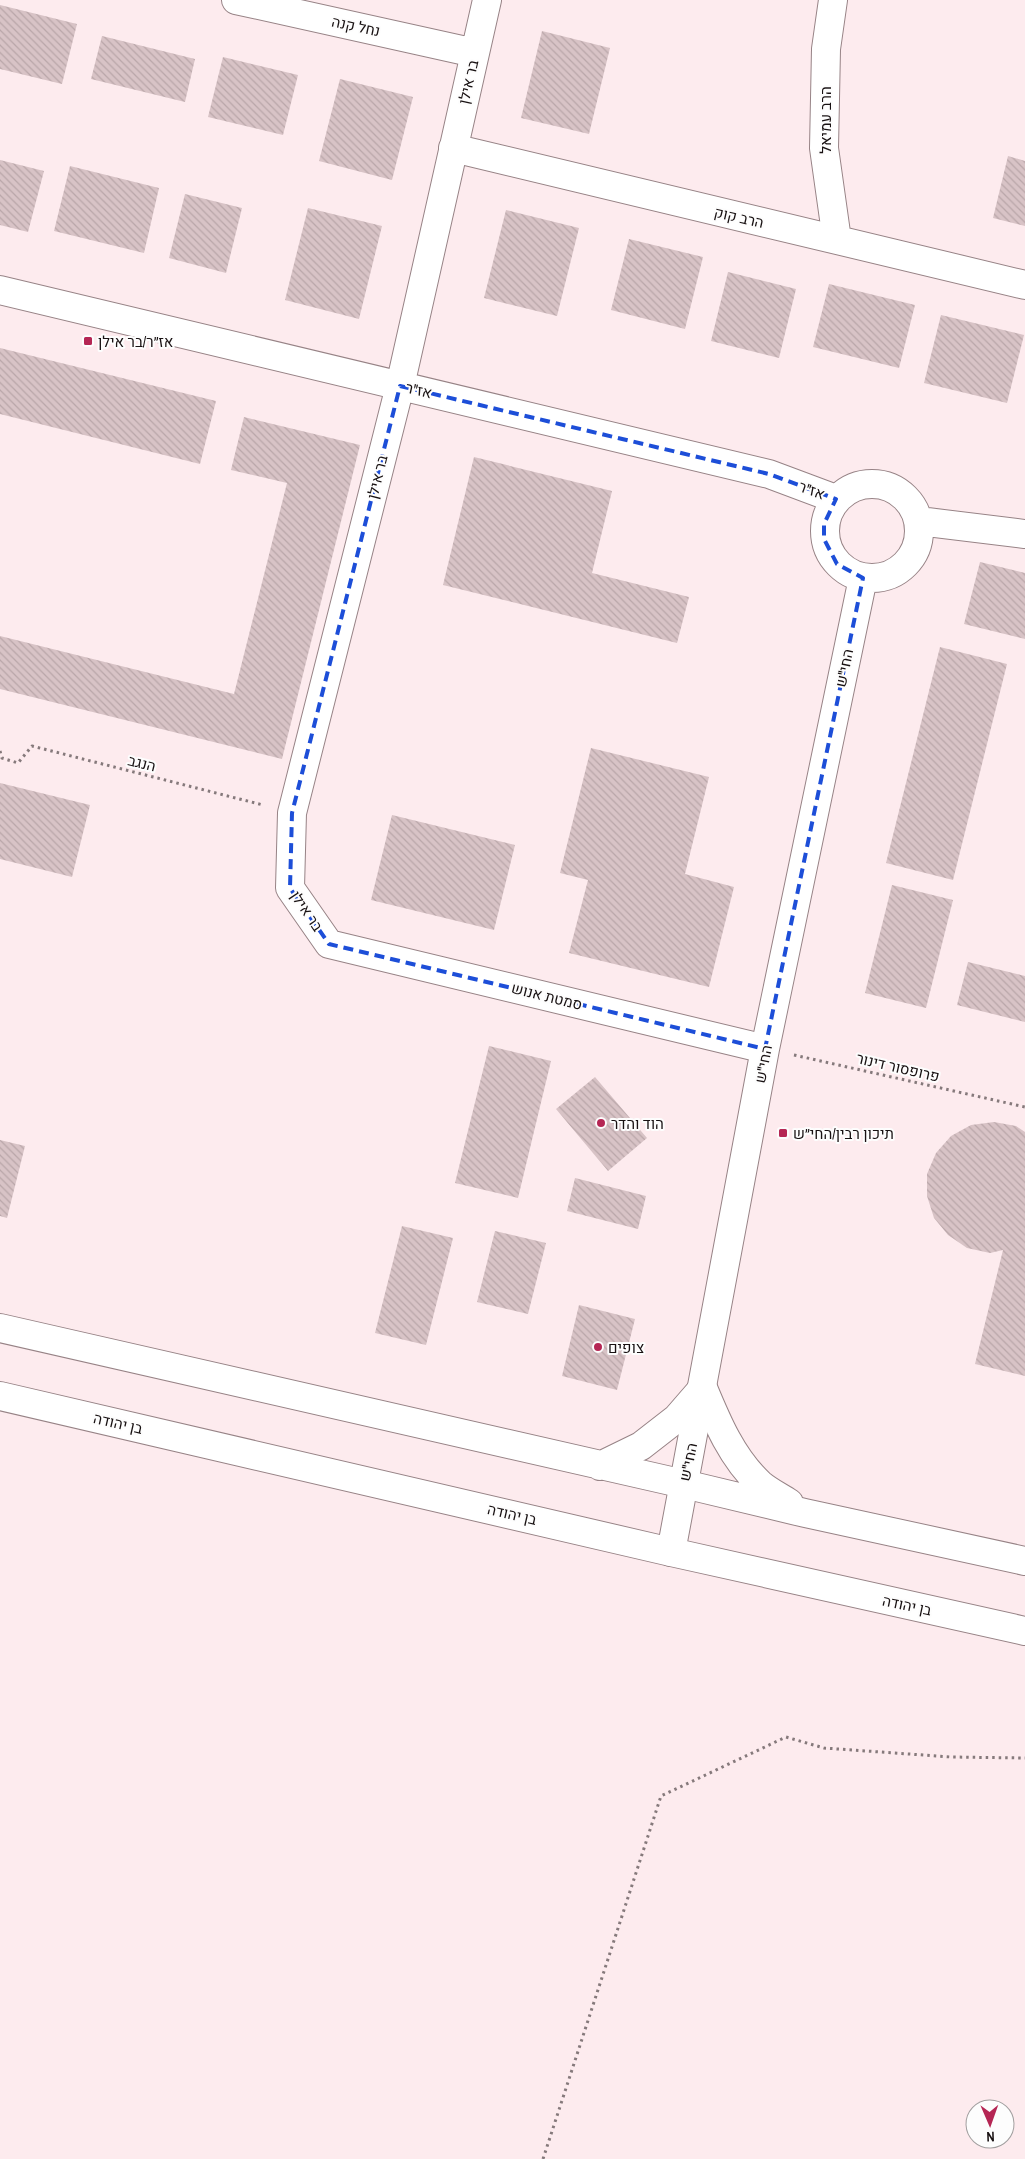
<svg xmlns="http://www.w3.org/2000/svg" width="1025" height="2159" font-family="'Archivo Narrow',Heebo,sans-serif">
<defs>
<pattern id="building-back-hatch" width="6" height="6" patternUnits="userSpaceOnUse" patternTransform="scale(1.25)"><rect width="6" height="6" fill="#d8c3c6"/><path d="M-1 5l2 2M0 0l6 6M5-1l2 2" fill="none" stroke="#b9a6a9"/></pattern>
</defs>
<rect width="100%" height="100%" fill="#fdebee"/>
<path fill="url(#building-back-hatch)" d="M0,5l77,19 -15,60 -62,-15z
M542,31l68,17 -21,86 -68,-16z
M102,36l93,23 -10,43 -94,-23z
M223,57l75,18 -15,60 -75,-18z
M340,79l73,18 -21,83 -73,-19z
M1008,156l17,5v65l-32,-8z
M0,160l44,11 -16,61 -28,-7z
M70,166l89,22 -15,65 -90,-22z
M185,194l57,14 -16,65 -57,-15z
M308,208l74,18 -23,93 -74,-19z
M506,210l73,18 -22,88 -73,-18z
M629,239l74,18 -18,72 -74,-19z
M728,272l68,17 -17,69 -68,-17z
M829,284l86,21 -16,63 -86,-21z
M941,315l83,20 -17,68 -83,-20z
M0,348l216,53 -16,63 -200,-50z
M244,417l116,28 -78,314 -282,-70v-53l234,58 53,-211 -56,-13z
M474,457l138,34 -20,82 97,24 -12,46 -234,-58z
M980,562l45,11v66l-61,-15z
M940,647l67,17 -54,216 -67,-17z
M591,748l118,29 -24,97 49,13 -25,100 -140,-34 19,-73 -28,-7z
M0,783l90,22 -18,72 -72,-18z
M392,815l123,30 -21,85 -123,-30z
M892,885l61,15 -27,108 -61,-15z
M968,962l57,14v46l-68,-17z
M489,1046l62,15 -33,137 -63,-15z
M595,1077l52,61 -39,33 -52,-62z
M994,1122l22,4 9,6v244l-50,-12 28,-114 -13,3 -23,-5 -19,-13 -14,-17 -7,-22v-22l9,-21 15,-17 20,-11z
M0,1140l25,6 -18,72 -7,-2z
M575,1178l71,18 -8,33 -71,-18z
M402,1226l51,12 -27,107 -51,-12z
M495,1231l51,12 -18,71 -51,-12z
M579,1305l56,14 -18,71 -55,-14z"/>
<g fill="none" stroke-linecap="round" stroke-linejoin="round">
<g stroke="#978386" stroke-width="30">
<path id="minor" d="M236,0l239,53
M487,0l-87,386 -108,427 -2,75 39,56 436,105
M833,0l-7,49 -2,99 13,92
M453,148l572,137
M0,290l769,184 67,25
M825 531a47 47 0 1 1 94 0a47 47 0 1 1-94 0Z
M919,521l106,13
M671,1552l94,-503 98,-471"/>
</g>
<g stroke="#978386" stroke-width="30">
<path id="major" d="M0,1328l684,156 121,29 220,48
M0,1396l671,156 354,79
M600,1466l41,-20 36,-28 26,-30c14,34 29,70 57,96 8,7 20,13 29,19"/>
</g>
<path stroke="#85797b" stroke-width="3" stroke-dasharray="2.5 4" stroke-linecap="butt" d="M0,751l2,7 16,5 14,-17 231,59
M794,1055l231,52
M543,2159l118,-363 125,-59 38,11 127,9 74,1"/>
<use href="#minor" stroke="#fff" stroke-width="28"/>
<use href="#major" stroke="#fff" stroke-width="28"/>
</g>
<path fill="none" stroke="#1d4ed8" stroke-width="4" stroke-dasharray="10 6" stroke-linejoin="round" d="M400,386l369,88 67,25 -12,25v15l13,25 26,14 -98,471 -436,-105 -39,-56 2,-75z"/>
<g fill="#b52654" stroke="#fdfdfd" stroke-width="2">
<rect x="83" y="336" width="10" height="10" rx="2.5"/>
<circle cx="601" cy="1123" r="5"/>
<rect x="778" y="1128" width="10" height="10" rx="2.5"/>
<circle cx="598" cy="1347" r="5"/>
</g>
<g text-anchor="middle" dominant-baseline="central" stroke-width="4" stroke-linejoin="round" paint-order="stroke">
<g font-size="15" fill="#181112" stroke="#fdfdfd">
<text transform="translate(356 26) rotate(12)">נחל קנה</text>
<text transform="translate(468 82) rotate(-77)">בר אילן</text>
<text transform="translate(825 120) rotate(-90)">הרב עמיאל</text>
<text transform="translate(739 217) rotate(13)">הרב קוק</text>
<text transform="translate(419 390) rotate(13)">אז"ר</text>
<text transform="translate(377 477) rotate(-76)">בר אילן</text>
<text transform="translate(812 490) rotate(20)">אז"ר</text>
<text transform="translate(844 668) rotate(-78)">החי"ש</text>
<text transform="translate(142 763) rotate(14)">הנגב</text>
<text transform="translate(307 911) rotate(56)">בר אילן</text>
<text transform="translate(547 996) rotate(14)">סמטת אנוש</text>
<text transform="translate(763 1064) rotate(-79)">החי"ש</text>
<text transform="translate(898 1067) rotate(13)">פרופסור דינור</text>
<text transform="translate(118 1423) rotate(13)">בן יהודה</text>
<text transform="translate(688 1462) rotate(-78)">החי"ש</text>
<text transform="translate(512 1514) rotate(13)">בן יהודה</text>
<text transform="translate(907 1605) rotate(12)">בן יהודה</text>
</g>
<g font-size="15" fill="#181112" stroke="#fdfdfd" text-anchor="start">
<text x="98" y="341">אז״ר/בר אילן</text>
<text x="611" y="1123">הוד והדר</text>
<text x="793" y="1133">תיכון רבין/החי״ש</text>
<text x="608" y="1347">צופים</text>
</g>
</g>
<g transform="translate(990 2124) rotate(178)"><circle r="24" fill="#fdfdfd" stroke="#a19f9f"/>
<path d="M0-4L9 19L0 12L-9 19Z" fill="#b52654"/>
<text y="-8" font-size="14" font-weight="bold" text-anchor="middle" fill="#181112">N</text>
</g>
</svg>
